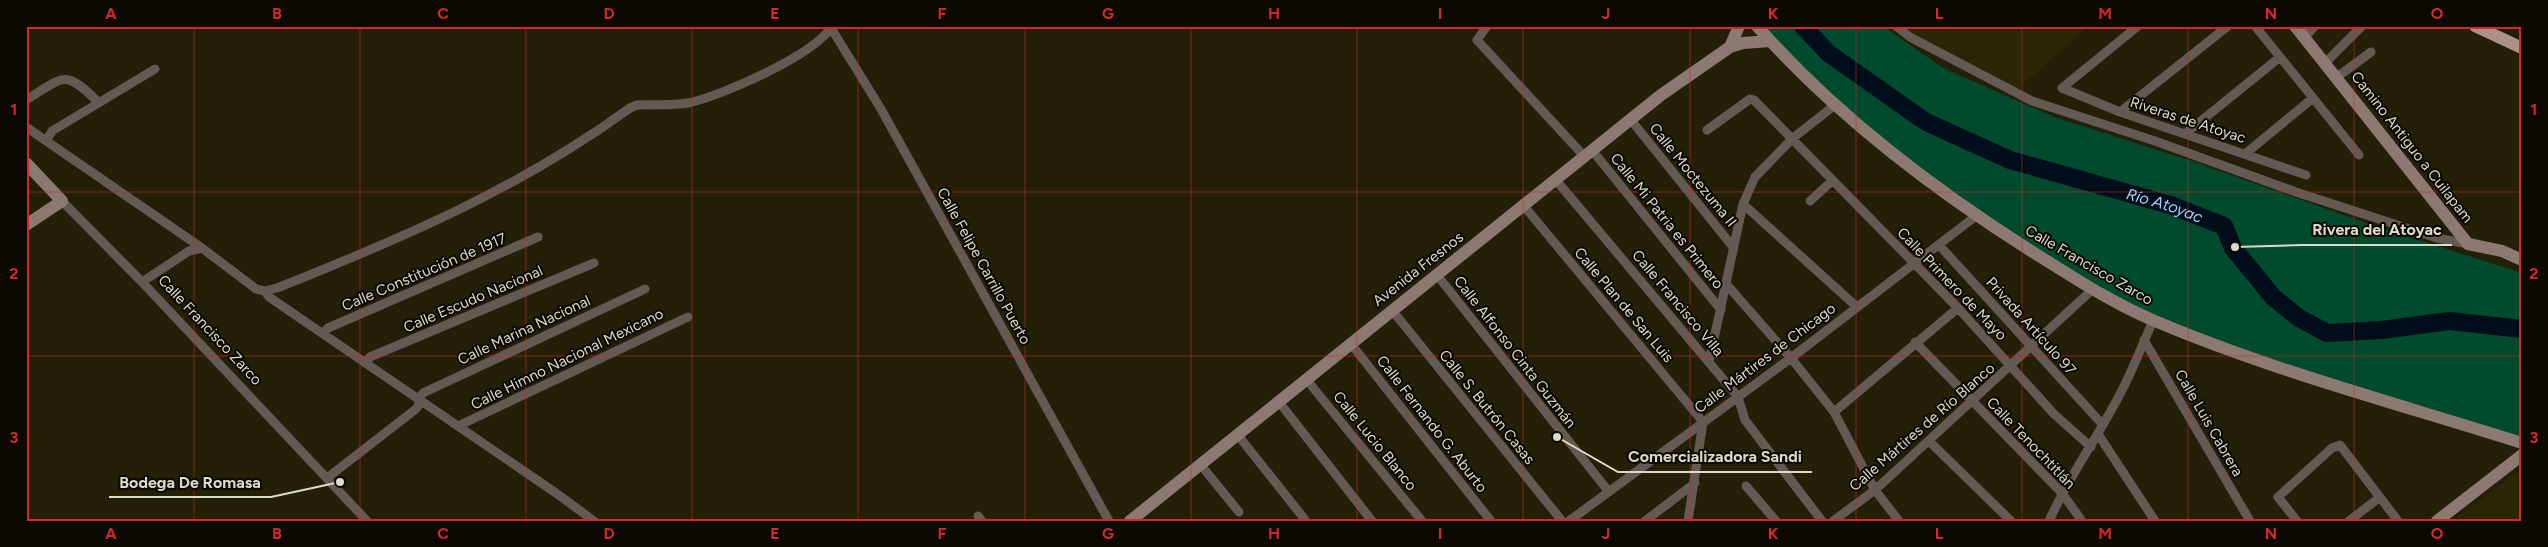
<svg xmlns="http://www.w3.org/2000/svg" width="2548" height="547" font-family="Figtree,sans-serif">
<rect width="100%" height="100%" fill="#242007"/>
<path fill="#2b2605" d="M1915,26h91l5,2 2,-2h75l-70,63 -108,-58z
M2522,469v52h-60l-6,-3z"/>
<path fill="#004a2e" d="M1760,26h123l60,42 114,50 129,41 180,64 156,50v170l-369,-122 -177,-105 -81,-62z"/>
<g fill="none" stroke-linecap="round" stroke-linejoin="round">
<path stroke="#000d1a" stroke-width="18" id="s1" d="M1803,26l25,27 98,69 84,38 160,45 54,21 9,22 40,49 26,21 28,15 55,-3 67,-9 73,8"/>
<path stroke="#655954" stroke-width="9" d="M1487,26l-10,14 107,116
M1896,26l14,11 122,64 123,40 141,51 141,46 31,6
M2138,26l-76,62 58,24 186,63
M2255,26l104,129
M831,28l50,81 228,412
M2304,38l11,-12
M2324,64l38,-38
M2337,77l34,-25
M26,100c38,-23 38,-32 72,2
M2120,112l108,-86
M1631,120l102,127
M26,127l176,121
M1707,130l43,-31 4,1 204,208 96,106 37,33
M2185,134l95,-77
M46,141l6,-10 103,-62
M1592,150l129,160
M2245,154l68,-56
M1556,180l182,217 7,23 77,101
M62,201l80,81 225,239
M1810,201l22,-20
M1743,204l114,103
M1524,206l179,216 -15,99
M1939,245l164,180
M1437,275l172,217
M142,282l47,-31 13,-3 54,41 9,2 12,-3c126,-50 243,-100 353,-180l7,-3c16,-1 35,1 51,-2 33,-7 127,-48 144,-77
M1727,285l64,73 43,54 41,78 24,31
M265,291l4,6 287,196 38,28
M1392,310l170,211
M323,334l5,-6 210,-91
M2144,340l106,181
M1915,342l147,151 20,28
M1351,344l140,177
M1709,362l34,-158 12,-27 38,-39 42,-33
M365,363l5,-6 224,-94
M1306,379l116,142
M418,400l5,-7 222,-104
M1279,402l93,119
M1834,412l124,-104
M458,426l230,-109
M1237,434l69,87
M2098,434l57,87
M1929,441l82,80
M1200,464l39,48
M327,478l89,-69 5,-7
M1746,486l30,35
M978,516l4,5
M1569,521l222,-163 185,-142
M1645,521l50,-38
M1833,521l42,-31 218,-201
M2049,521c20,-45 49,-84 71,-127 13,-24 22,-49 33,-73
M2297,521l-19,-24 54,-49 8,-3 58,76
M2349,521l31,-24"/>
<path stroke="#8c7972" stroke-width="12" d="M1757,26c80,91 180,166 282,230 37,23 75,48 116,65 118,50 244,83 367,122
M2295,26l173,218 34,7 20,9
M1730,47l9,-21
M26,163l36,38 -36,24
M1130,521l531,-426 69,-48 13,-4 27,-2
M2437,521l85,-66"/>
<path stroke="#ab9288" stroke-width="12" d="M2475,26l47,22"/>
</g>
<path fill="none" stroke="#d62828" stroke-width="1" stroke-opacity="0.55" d="M194,26v495M360,26v495M526,26v495M692,26v495M858,26v495M1025,26v495M1191,26v495M1357,26v495M1523,26v495M1690,26v495M1856,26v495M2022,26v495M2188,26v495M2354,26v495M26,192h2496M26,356h2496"/>
<g text-anchor="middle" dominant-baseline="central" stroke-width="4" stroke-linejoin="round" paint-order="stroke">
<g font-size="15" fill="#dcdacb" stroke="#0b0902">
<text transform="translate(2188 120) rotate(18)">Riveras de Atoyac</text>
<text transform="translate(2412 147) rotate(52)">Camino Antiguo a Cuilapam</text>
<text transform="translate(1693 175) rotate(51)">Calle Moctezuma II</text>
<text transform="translate(1667 221) rotate(51)">Calle Mi Patria es Primero</text>
<text transform="translate(2089 265) rotate(30)">Calle Francisco Zarco</text>
<text transform="translate(984 266) rotate(61)">Calle Felipe Carrillo Puerto</text>
<text transform="translate(1418 269) rotate(-38)">Avenida Fresnos</text>
<text transform="translate(424 272) rotate(-23)">Calle Constitución de 1917</text>
<text transform="translate(1952 284) rotate(46)">Calle Primero de Mayo</text>
<text transform="translate(473 299) rotate(-23)">Calle Escudo Nacional</text>
<text transform="translate(1678 303) rotate(50)">Calle Francisco Villa</text>
<text transform="translate(1624 305) rotate(50)">Calle Plan de San Luis</text>
<text transform="translate(2031 326) rotate(48)">Privada Artículo 97</text>
<text transform="translate(210 330) rotate(47)">Calle Francisco Zarco</text>
<text transform="translate(524 330) rotate(-25)">Calle Marina Nacional</text>
<text transform="translate(1515 352) rotate(52)">Calle Alfonso Cinta Guzmán</text>
<text transform="translate(1765 358) rotate(-37)">Calle Mártires de Chicago</text>
<text transform="translate(567 359) rotate(-26)">Calle Himno Nacional Mexicano</text>
<text transform="translate(1487 407) rotate(51)">Calle S. Butrón Casas</text>
<text transform="translate(2209 423) rotate(60)">Calle Luis Cabrera</text>
<text transform="translate(1432 424) rotate(52)">Calle Fernando G. Aburto</text>
<text transform="translate(1922 427) rotate(-41)">Calle Mártires de Río Blanco</text>
<text transform="translate(1375 441) rotate(51)">Calle Lucio Blanco</text>
<text transform="translate(2031 443) rotate(46)">Calle Tenochtitlán</text>
</g>
<g font-size="16" font-style="italic" fill="#a2d1f6" stroke="#0b0902">
<text stroke="none"><textPath href="#s1" startOffset="410">Río Atoyac</textPath></text>
</g>
</g>
<path fill="none" stroke="#dcdacb" stroke-width="2" d="M2235 247L2303 245H2452M1557 437L1618 472H1812M340 482L271 497H109"/>
<g fill="#dcdacb" stroke="#0b0902" stroke-width="2">
<circle cx="2235" cy="247" r="5"/>
<circle cx="1557" cy="437" r="5"/>
<circle cx="340" cy="482" r="5"/>
</g>
<g font-size="16" text-anchor="middle" font-weight="bold" fill="#dcdacb" stroke="#0b0902" stroke-width="4" stroke-linejoin="round" paint-order="stroke">
<text x="2377" y="235">Rivera del Atoyac</text>
<text x="1715" y="462">Comercializadora Sandi</text>
<text x="190" y="488">Bodega De Romasa</text>
</g>
<rect width="2548" height="547" fill="none" stroke="#0b0902" stroke-width="55"/>
<rect x="28" y="28" width="2492" height="492" fill="none" stroke="#d62828" stroke-width="2"/>
<g font-size="16" text-anchor="middle" font-weight="bold" fill="#d62828">
<text x="111" y="19">A</text>
<text x="277" y="19">B</text>
<text x="443" y="19">C</text>
<text x="609" y="19">D</text>
<text x="775" y="19">E</text>
<text x="942" y="19">F</text>
<text x="1108" y="19">G</text>
<text x="1274" y="19">H</text>
<text x="1440" y="19">I</text>
<text x="1606" y="19">J</text>
<text x="1773" y="19">K</text>
<text x="1939" y="19">L</text>
<text x="2105" y="19">M</text>
<text x="2271" y="19">N</text>
<text x="2437" y="19">O</text>
<text x="14" y="115">1</text>
<text x="2534" y="115">1</text>
<text x="14" y="279">2</text>
<text x="2534" y="279">2</text>
<text x="14" y="443">3</text>
<text x="2534" y="443">3</text>
<text x="111" y="539">A</text>
<text x="277" y="539">B</text>
<text x="443" y="539">C</text>
<text x="609" y="539">D</text>
<text x="775" y="539">E</text>
<text x="942" y="539">F</text>
<text x="1108" y="539">G</text>
<text x="1274" y="539">H</text>
<text x="1440" y="539">I</text>
<text x="1606" y="539">J</text>
<text x="1773" y="539">K</text>
<text x="1939" y="539">L</text>
<text x="2105" y="539">M</text>
<text x="2271" y="539">N</text>
<text x="2437" y="539">O</text>
</g>
</svg>
